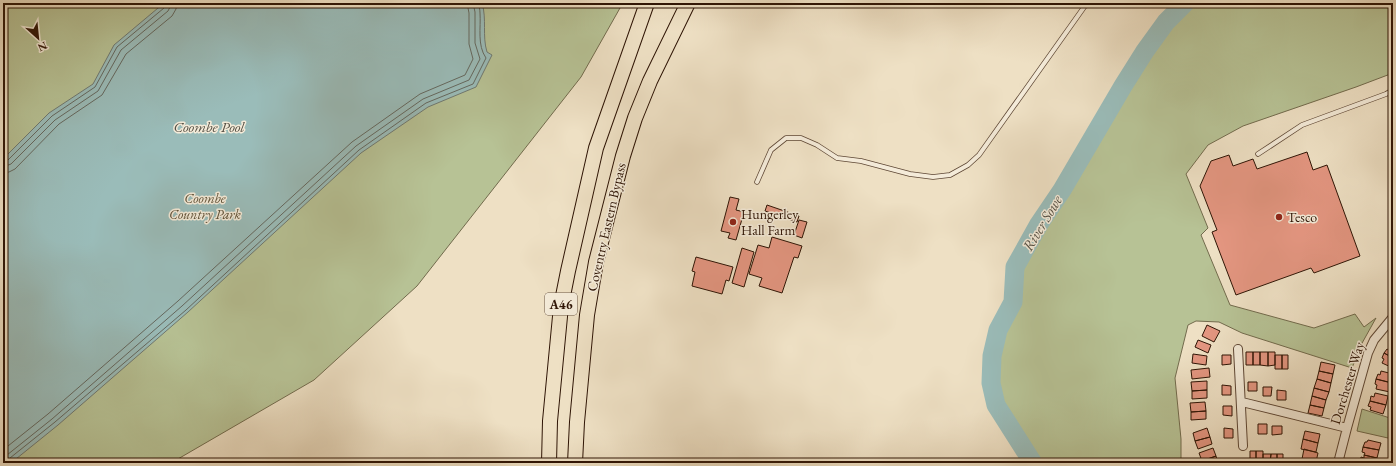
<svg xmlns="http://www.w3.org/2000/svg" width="1396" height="466" font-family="'EB Garamond',serif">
<rect width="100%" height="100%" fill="#eee0c4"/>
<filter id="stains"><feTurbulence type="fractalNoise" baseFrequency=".005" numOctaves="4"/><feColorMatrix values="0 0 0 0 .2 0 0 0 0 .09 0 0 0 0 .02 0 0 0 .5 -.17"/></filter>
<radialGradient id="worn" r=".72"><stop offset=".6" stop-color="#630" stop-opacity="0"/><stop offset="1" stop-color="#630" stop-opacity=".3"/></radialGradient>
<path fill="#b7c295" stroke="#726b4d" d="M3,3h617v5l-39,69 -164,209 -103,94 -143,83h-168z
M1177,3h216v70l-37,14 -113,39 -35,19 -22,29 22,54 -7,7 29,70 84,23 41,-14 9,13 12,-9 -15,27 -9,23 -110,-35 -23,-11 -23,-1 -8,4 -13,53 6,61v24h-155l-34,-51 -6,-21v-43l11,-30 11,-18 -2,-15 8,-24 17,-32 56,-97 36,-57 40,-61z
M1362,409l31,10v24l-5,-5 -31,-7z"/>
<path fill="#9abcb9" stroke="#6f7971" d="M164,3h318c5,16 0,33 5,49l5,3 -16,32 -48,20 -67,46 -173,159 -130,113 -47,38h-8v-304l46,-46 44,-29 21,-39z"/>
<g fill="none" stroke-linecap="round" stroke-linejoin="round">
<path stroke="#64685f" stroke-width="1" d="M3,162l4,-1 45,-45 43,-29 22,-40 47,-39 2,-5
M3,167l8,-3 44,-44 43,-29 23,-41 47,-39 2,-4 1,-4
M3,173l6,-1 6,-3 44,-45 43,-29 24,-41 46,-38 4,-7 1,-6
M3,450l45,-36 130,-113 174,-159 68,-48 45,-19 8,-16 -4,-15v-31l-2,-10
M4,463v-4l3,-4 45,-36 130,-113 174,-160 67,-47 46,-19 11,-21 -5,-16v-31l-2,-9
M9,463l1,-5 45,-36 131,-112 173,-160 67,-47 47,-19 13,-26c-9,-13 -5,-30 -6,-45 0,-4 -1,-7 -2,-10"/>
<path stroke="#9abcb9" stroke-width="19" d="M1033,463l-37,-58 -5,-22 1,-27 6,-26 15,-28 2,-35 24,-43 23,-34 61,-104 22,-35 21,-29 19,-19"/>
</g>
<path fill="#e49681" stroke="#2e1405" d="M1307,152l6,18 14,-5 33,91 -46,17 -3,-5 -75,27 -24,-63 5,-2 -17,-44 11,-25 18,-6 4,11 20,-7 4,10z
M730,197l9,2 -3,11 8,2 -8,28 -8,-2 2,-5 -9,-2z
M767,205l32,11 -2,6 -32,-11z
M799,220l8,2 -5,16 -8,-3z
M772,237l30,9 -4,12 -4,-1 -12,36 -23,-7 3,-8 -13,-4 9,-29 11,3z
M742,248l12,4 -10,35 -12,-4z
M696,257l37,10 -4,14 -3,-1 -4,14 -30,-8 3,-14 -3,-1z
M1207,325l13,6 -6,11 -12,-6z
M1198,340l13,5 -3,8 -13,-6z
M1391,346l2,1v11l-9,-5 3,-4 2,1z
M1246,352h7v13h-7z
M1253,352h7v13h-7z
M1260,352h8v14l-8,-1z
M1268,352h7v13l-7,1z
M1384,353l9,5v10l-11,-5 2,-4 -2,-1z
M1193,354l14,2 -1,9 -14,-2z
M1222,355h9v9l-9,1z
M1275,355h7v14h-7z
M1282,355h6v14h-6z
M1321,362l14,3 -2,9 -14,-3z
M1209,368l1,9 -18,2 -1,-9z
M1319,371l14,3 -2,9 -14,-4z
M1381,371l12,3 -1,9 -16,-4 2,-5 2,1z
M1317,379l14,4 -2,9 -15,-4z
M1376,379l16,4 -2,9 -14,-3 1,-4 -2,-1z
M1207,381v9l-15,1 -1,-9z
M1248,382h9v9h-9z
M1222,385l9,1v9h-9z
M1263,387h9l-1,9h-8z
M1314,388l15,4 -3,8 -14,-4z
M1207,390v8l-15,1v-8z
M1277,390l9,1v9h-9z
M1375,393l13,3 -2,9 -16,-4 1,-5 3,1z
M1312,396l14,4 -2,8 -14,-3z
M1370,401l16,4 -3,9 -13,-4 1,-3 -3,-1z
M1205,402l1,9 -15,1 -1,-9z
M1310,405l14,3 -2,8 -14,-3z
M1223,406h9v10l-9,-1z
M1206,411v8l-15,1v-8z
M1258,424h9v10h-9z
M1272,426h10v8l-10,1z
M1207,428l3,9 -15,4 -2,-8z
M1224,428l9,1v9h-9z
M1305,431l15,3 -2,9 -15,-4z
M1210,437l2,7 -14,5 -3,-8z
M1303,439l15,4 -2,9 -15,-3z
M1368,440l13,3 -2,7 -16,-3 2,-5h2z
M1363,447l16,3 -2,8 -13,-3 1,-2 -3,-1z
M1213,448l3,8 -14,5 -3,-8z
M1304,449l14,4 -2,9 -14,-3z
M1250,451h6v12h-6z
M1256,451h7v12h-7z
M1263,454h8l-1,9h-7z
M1271,454h6v9h-7z
M1277,454h6v9h-6z
M1364,455l13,3 -1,5 -16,-1 1,-5 3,1z
M1216,456l2,7h-16v-2z
M1302,459l14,3 -1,1h-14z"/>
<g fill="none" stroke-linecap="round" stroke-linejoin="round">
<g stroke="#5e4735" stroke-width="5.5">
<path id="service" d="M1258,154l44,-29 84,-31 7,-4
M757,182l14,-32 15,-12h15l16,7 20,13 24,3 49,13 23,3 17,-2 18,-10 11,-10 108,-152"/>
</g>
<g stroke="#5e4735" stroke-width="10">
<path id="minor" d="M1238,349l5,97
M1242,402l105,26
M1338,463l9,-35 21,-75 6,-13 19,-23"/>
</g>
<g stroke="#2e1405" stroke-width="16">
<path id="trunk" d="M549,463l1,-42 11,-115 7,-35 28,-123 51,-145
M575,463l2,-41 10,-107 9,-53 27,-106 12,-38 15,-37 38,-78"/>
</g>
<use href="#service" stroke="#f4ebd9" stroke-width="4"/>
<use href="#minor" stroke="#f4ebd9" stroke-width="8"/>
<use href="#trunk" stroke="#eee0c4" stroke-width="14"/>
</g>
<g fill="#8f2418" stroke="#f4ebd9" stroke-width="1.5">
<circle cx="1279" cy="217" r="4"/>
<circle cx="733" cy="222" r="4"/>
</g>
<g text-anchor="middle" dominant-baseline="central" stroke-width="3" stroke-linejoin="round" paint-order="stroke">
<rect fill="#f4ebd9" stroke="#695445" stroke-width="1" x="545" y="293" width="32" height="22" rx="3"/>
<g font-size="13" font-weight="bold" fill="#2e1405">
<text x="561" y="304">A46</text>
</g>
<g font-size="14" font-style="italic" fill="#5e5137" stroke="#f4ebd9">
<text x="205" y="198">Coombe<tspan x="205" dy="16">Country Park</tspan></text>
</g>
<g font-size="14" fill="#2e1405" stroke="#f4ebd9" text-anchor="start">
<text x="741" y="214">Hungerley<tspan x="741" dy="16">Hall Farm</tspan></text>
<text x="1287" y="217">Tesco</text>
</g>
<g font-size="14" fill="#2e1405" stroke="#f4ebd9">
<text transform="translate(606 227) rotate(-77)">Coventry Eastern Bypass</text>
<text transform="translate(1347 383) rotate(-73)">Dorchester Way</text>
</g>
<g font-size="15" font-style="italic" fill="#544f44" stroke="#f4ebd9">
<text x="209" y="126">Coombe Pool</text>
<text transform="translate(1042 223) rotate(-59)">River Sowe</text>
</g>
</g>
<rect width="1396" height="466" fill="none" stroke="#eee0c4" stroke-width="16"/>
<rect x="4" y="4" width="1388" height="458" fill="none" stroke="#2e1405" stroke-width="2"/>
<rect x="8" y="8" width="1380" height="450" fill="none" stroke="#2e1405"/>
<g transform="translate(38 38) rotate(153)" stroke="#f4ebd9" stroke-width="3" paint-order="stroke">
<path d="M0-3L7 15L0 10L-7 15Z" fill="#2e1405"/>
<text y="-6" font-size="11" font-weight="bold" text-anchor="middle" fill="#2e1405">N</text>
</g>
<rect width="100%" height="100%" filter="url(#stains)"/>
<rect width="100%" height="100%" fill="url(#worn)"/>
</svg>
